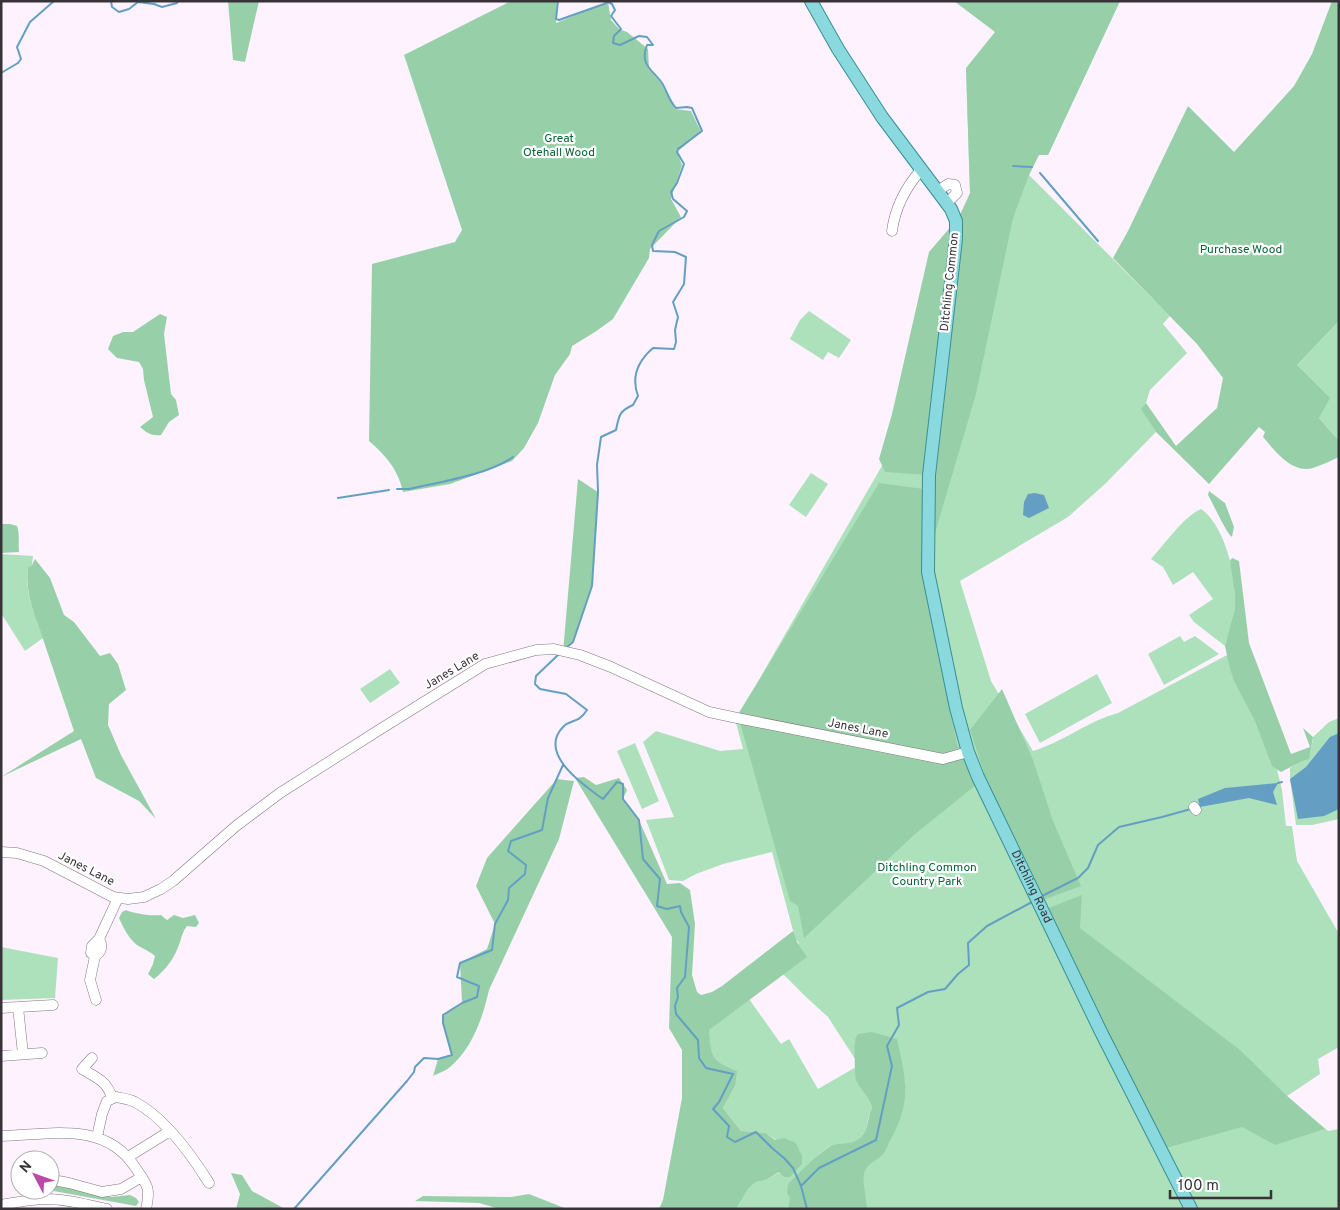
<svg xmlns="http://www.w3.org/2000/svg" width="1340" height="1210" font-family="Overpass,sans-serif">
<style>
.green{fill:#ade1bc}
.forest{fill:#97d0a8}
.water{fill:#649fc3}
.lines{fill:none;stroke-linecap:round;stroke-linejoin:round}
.stream{stroke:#649fc3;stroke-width:2}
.minor-casing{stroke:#827581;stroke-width:11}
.major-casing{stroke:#3a8e97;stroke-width:14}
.minor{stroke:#fff;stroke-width:10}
.major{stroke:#89d9df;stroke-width:12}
.labels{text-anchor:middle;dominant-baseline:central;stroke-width:4.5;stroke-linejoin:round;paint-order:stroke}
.park-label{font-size:12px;fill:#036636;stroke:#fff}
.street-label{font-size:12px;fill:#383338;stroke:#fff}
</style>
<rect width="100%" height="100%" fill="#fdf2fd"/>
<!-- green -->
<path class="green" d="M 1120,1 L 1048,155 L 1039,154 L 1029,175 L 1170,316 L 1163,324 L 1187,353 L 1150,390 L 1146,403 L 1142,409 L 1156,432 L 1105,484 L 1068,517 L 960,581 L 991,681 L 1033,751 C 1063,742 1088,721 1118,713 L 1229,654 L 1272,748 L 1282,790 L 1286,826 L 1292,826 L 1297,861 L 1339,934 L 1339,1047 L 1318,1059 L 1320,1074 L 1287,1096 L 1328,1131 L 1339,1129 L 1339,1209 L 865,1209 L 860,1173 L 871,1131 L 879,1066 L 859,1065 L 828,1017 L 806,997 L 772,963 L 799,943 L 795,938 L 772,852 L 723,864 L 696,874 L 683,881 L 669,880 L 646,820 L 674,817 L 643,742 L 656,731 L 720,751 L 743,749 L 735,719 L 760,678 L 883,464 L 970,193 L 966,68 Z
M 809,311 L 851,340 L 839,358 L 828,352 L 823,360 L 790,339 L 800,320 Z
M 1339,321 L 1339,441 L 1319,418 L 1297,365 Z
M 811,473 L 828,484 L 806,517 L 789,505 Z
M 1201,509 C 1225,525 1238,580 1235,608 C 1234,621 1229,634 1225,646 L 1194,622 L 1189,615 L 1213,599 L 1193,572 L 1173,585 L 1163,567 L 1151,559 C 1165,544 1183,517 1201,509 Z
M 1,554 L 33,556 L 32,565 L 28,567 C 25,597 34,610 43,638 L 25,651 L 1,613 Z
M 1180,636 L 1184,642 L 1195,636 L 1219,654 L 1164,685 L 1148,654 Z
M 390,669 L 400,683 L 370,703 L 360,689 Z
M 1097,674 L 1112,703 L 1040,743 L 1025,714 Z
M 1339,718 L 1339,819 L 1312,825 L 1296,825 L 1290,779 L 1290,768 C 1303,758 1312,754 1313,737 L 1329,722 Z
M 635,743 L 659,801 L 642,809 L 617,751 Z
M 1,947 L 58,958 L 55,998 L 1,1000 Z
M 749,999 L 781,1044 L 789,1039 L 818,1089 L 856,1067 L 857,1082 L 870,1100 L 872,1108 C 866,1118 869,1131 860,1139 C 852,1145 843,1142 834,1145 C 814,1150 792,1190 788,1209 L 736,1209 L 749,1188 L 756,1182 L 766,1180 L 780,1172 L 776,1140 L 766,1133 L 741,1131 L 723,1108 L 735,1086 C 729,1077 722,1069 715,1061 C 710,1053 709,1039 708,1030 Z"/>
<!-- forest -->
<path class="forest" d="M 228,1 L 259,1 L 245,62 L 233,60 Z
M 511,1 L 557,1 L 556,23 L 608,2 L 611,20 L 619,29 L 627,32 L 648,49 L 649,69 L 661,83 L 675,109 L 691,111 L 701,132 L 677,152 L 682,165 L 671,199 L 681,217 L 650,249 L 649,258 L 613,319 L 595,332 L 572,346 L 570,354 L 555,375 L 538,423 L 524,448 L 512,461 L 450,484 L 403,492 C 398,469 386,456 369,441 L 372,264 L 455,242 L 462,230 L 404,55 Z
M 954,1 L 1120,1 L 1048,155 L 1039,155 L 1029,175 L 1013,218 L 976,394 L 928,557 L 929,475 L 885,472 L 879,459 L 892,414 L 929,252 L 959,217 L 970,193 L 966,68 L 995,32 Z
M 1332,1 L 1339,1 L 1339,321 L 1297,365 L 1330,398 L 1319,418 L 1339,441 L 1339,457 C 1330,461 1322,465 1313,468 C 1292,474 1275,451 1263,437 L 1265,432 L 1259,427 L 1209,484 L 1156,432 L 1141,409 L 1146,403 L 1176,446 L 1217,408 L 1223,378 L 1197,344 L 1113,258 L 1128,231 L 1188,106 L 1234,152 L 1294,86 L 1312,54 Z
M 160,314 L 167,317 L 164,334 L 171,394 L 176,400 L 179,415 L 169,422 L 161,435 C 151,436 147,433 140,427 L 153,417 L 144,380 L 143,369 L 139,362 L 117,358 L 108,349 L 113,336 L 123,332 L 133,332 Z
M 578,479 L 598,492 L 592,586 L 573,642 L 563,652 Z
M 879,483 L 924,489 L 929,604 L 957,744 L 976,785 L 915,834 L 804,938 L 798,906 L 790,901 L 738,715 Z
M 1209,491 L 1225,503 L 1234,527 L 1232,537 C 1226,533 1213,503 1208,495 Z
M 1,524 L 10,524 L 17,526 C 20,534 18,543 19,552 L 1,553 Z
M 1232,558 L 1239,561 L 1249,643 L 1291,754 L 1310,747 L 1303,728 L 1313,737 L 1309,759 L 1302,761 L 1281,772 L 1272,766 L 1255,721 L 1234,681 L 1229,665 L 1225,646 L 1235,609 L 1235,594 L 1230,561 Z
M 35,559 L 50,578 L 64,615 L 74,622 L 100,656 L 110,653 L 118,664 L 126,690 L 109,704 L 108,725 L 121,755 L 156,819 L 139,801 L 96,778 L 81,739 L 1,777 L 74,731 C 64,701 54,672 44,642 C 35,614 25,597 28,567 L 32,565 Z
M 1002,689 L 1033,760 L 1053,821 L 1081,886 L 1043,900 L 986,779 L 970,730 Z
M 584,777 L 596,785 L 619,778 L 627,790 L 623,799 L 639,820 L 667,884 L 680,883 L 690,890 L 695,924 L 692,975 L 697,992 L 701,995 L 712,992 L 722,986 L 793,931 L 798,944 L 807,957 L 709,1030 C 711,1057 711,1061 737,1071 L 735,1086 L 723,1108 L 741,1131 L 766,1133 L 775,1140 L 784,1138 L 796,1143 L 802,1156 L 802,1164 L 790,1177 L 784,1177 L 779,1172 L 766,1180 L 756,1182 L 749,1188 L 736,1209 L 659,1209 L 663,1200 L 682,1098 L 682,1050 L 669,1028 L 672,937 L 575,778 Z
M 557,779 L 574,781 L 559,839 L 489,990 C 483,1017 472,1049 450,1067 C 446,1071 438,1073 433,1076 L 438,1059 L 451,1055 L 443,1023 L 443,1015 L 462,1003 L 460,963 L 487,949 L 495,924 L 476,886 L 487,858 Z
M 1082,895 L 1080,928 L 1240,1050 L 1287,1096 L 1325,1129 L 1275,1145 L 1242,1127 L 1166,1148 L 1046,909 Z
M 126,910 C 135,914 151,916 161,915 L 167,920 L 174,915 L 183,918 L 195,915 L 199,923 L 196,927 L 187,926 C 183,931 182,936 180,942 C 175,957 167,969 154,979 L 148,974 L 153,964 L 155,956 C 149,951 144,949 137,945 C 129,939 123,927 119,918 L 122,912 Z
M 872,1032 L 897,1039 C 906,1080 912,1100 891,1139 C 888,1143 887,1149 884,1153 C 879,1160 868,1162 865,1171 C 861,1178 867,1200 867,1209 L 788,1209 L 790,1198 L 787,1193 L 788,1184 C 797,1175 821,1150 833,1145 C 841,1142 851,1145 859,1139 C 869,1132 867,1117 872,1108 C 870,1097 861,1091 856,1080 C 855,1078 854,1044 855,1041 C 855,1038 857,1036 858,1034 Z
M 231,1173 L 242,1175 L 252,1191 L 285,1209 L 236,1209 L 240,1194 Z
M 50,1181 L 90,1190 L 111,1197 L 130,1195 L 136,1198 L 139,1202 L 136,1206 L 48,1190 L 50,1190 Z
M 529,1194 L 567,1209 L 500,1209 L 479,1203 L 415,1201 L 423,1196 L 511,1197 Z"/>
<!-- water -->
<path class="water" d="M 1035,493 L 1044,495 L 1049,508 L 1029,518 L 1023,515 L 1024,502 L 1028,494 Z
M 1339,733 L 1339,809 L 1324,816 L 1298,819 L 1290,779 L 1306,767 L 1330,737 Z
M 1278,783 L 1273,792 L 1277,805 L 1249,798 L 1200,807 L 1198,799 L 1225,788 Z"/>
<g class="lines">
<!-- stream -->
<path class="stream" d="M 111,1 L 112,7 L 119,12 L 129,9 L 138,2 L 154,4 L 162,7 L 177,3 L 178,1
M 558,1 L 556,19 L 559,20 L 604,4 L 608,2 L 612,4 L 615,10 L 611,16 L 621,29 L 614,36 L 613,43 L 620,45 L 639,36 L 647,37 L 653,45 L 647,45 C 639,65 653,70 662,83 C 667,91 669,101 676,108 L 687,107 L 692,108 L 702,131 L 678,149 L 677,152 L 684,164 L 677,183 L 671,192 L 673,199 L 687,211 L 684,217 L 659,231 L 652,245 L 653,251 L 675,252 L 686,257 L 684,284 L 673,302 L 678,317 L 675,330 L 676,342 L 674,349 L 653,348 C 638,361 631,377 638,396 L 633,405 C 619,411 619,416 616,430 L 601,437 L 597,465 L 598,492 L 592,586 L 573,642 L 566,648
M 1,73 L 18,63 L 21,59 L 17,47 L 30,22 L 54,1
M 1013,166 L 1032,167
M 1040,173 L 1098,241
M 397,489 L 409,489 C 439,482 488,475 513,457
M 338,498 L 389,490
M 559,654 L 536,676 L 535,684 L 540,689 L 566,694 L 587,710 C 577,725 572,718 563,727 C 537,754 585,786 603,799 L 617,782 L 623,784 L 623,799 L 639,820 L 643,859 L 660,879 L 657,906 L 667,909 L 680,906 L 681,912 L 689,927 L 685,977 L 677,988 L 678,997 L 675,1006 L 676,1014 L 698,1040 L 699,1058 L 706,1068 L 733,1074 L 719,1102 L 713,1109 L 729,1126 L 727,1137 L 735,1142 L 756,1132 L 772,1148 L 784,1158 L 793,1168 L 801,1186 L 807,1209
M 1278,783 L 1282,782
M 1040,897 L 1078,878 L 1088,868 L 1098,845 L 1119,827 L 1162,817 L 1191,809
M 801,1186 L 819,1168 L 876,1140 L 892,1066 L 887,1046 L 899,1025 L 897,1008 L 928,992 L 945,989 L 958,974 L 969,965 L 968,943 L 987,926 L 1032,902
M 294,1209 L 407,1081 L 414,1072 L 415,1067 L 424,1058 L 438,1059 L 452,1055 L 443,1023 L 443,1015 L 462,1003 L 477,997 L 479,986 L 457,977 L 460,963 L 492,950 L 495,924 L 508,900 L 509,888 L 525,874 L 526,865 L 508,851 L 511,841 L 542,830 L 548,798 L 563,765"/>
<!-- minor casing -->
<g class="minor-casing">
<path id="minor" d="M 938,191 L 948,184 L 955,185 L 957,193 L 947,203
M 892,231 C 895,208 906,187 921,170
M 1194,807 L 1196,810
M 1,852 L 17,853 L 44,861 L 113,897 L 128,899 L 144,897 L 161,889 L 173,881 L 236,826 L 280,793 L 379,730 L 485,664 L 536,650 L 554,649 L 580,655 L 611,667 L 709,712 L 737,718 L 943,759 L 968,752
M 99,939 C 103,945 102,952 95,956 L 91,953 L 92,946 L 99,939 L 118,898
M 95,956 L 90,980 L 96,1000
M 1,1008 L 18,1007
M 23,1054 L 18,1007 L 53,1005
M 1,1056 L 42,1053
M 92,1058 L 82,1069 C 97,1078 107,1081 112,1098
M 1,1136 C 49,1135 104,1120 135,1167 C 147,1185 151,1187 146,1209
M 97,1137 L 102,1114 L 107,1101 L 116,1097 C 122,1098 129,1099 135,1102 C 165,1118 191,1154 209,1183
M 128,1157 L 170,1131
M 53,1180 L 69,1183 L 102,1192 L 121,1189 L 142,1177
M 1,1205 C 17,1202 32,1199 48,1199 C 68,1199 87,1205 107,1209"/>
</g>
<!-- major casing -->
<g class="major-casing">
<g id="major">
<path id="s1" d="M 811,1 L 838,49 L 882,117 L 951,209 L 956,221 L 956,239 L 929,475 L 928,572 L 956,708 L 968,752 L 978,777 L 1101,1032 L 1191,1209"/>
</g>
</g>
<!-- minor -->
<use href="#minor" class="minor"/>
<!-- major -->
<use href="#major" class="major"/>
</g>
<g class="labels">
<!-- park labels -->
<g class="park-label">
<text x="559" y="139">Great<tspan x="559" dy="14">Otehall Wood</tspan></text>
<text x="1241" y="250">Purchase Wood</text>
<text x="927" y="868">Ditchling Common<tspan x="927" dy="14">Country Park</tspan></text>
</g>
<!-- street labels -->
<g class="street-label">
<text transform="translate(950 282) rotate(-84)">Ditchling Common</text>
<text transform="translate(452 671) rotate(-31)">Janes Lane</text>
<text transform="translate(858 729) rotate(11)">Janes Lane</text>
<text transform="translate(86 869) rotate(27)">Janes Lane</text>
<text stroke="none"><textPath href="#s1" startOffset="950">Ditchling Road</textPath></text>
</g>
</g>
<!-- border -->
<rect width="1340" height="1210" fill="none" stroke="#383338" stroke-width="5"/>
<!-- north arrow -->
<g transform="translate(35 1175) rotate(311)"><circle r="24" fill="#ffffff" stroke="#afadaf"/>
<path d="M0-4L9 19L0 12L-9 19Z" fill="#bb4ba8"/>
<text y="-8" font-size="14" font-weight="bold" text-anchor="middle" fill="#383338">N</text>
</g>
<!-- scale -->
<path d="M1170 1190v8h101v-8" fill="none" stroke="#383338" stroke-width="2.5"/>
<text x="1178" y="1190" font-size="15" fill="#383338" stroke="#ffffff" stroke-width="4" paint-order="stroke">100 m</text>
</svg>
